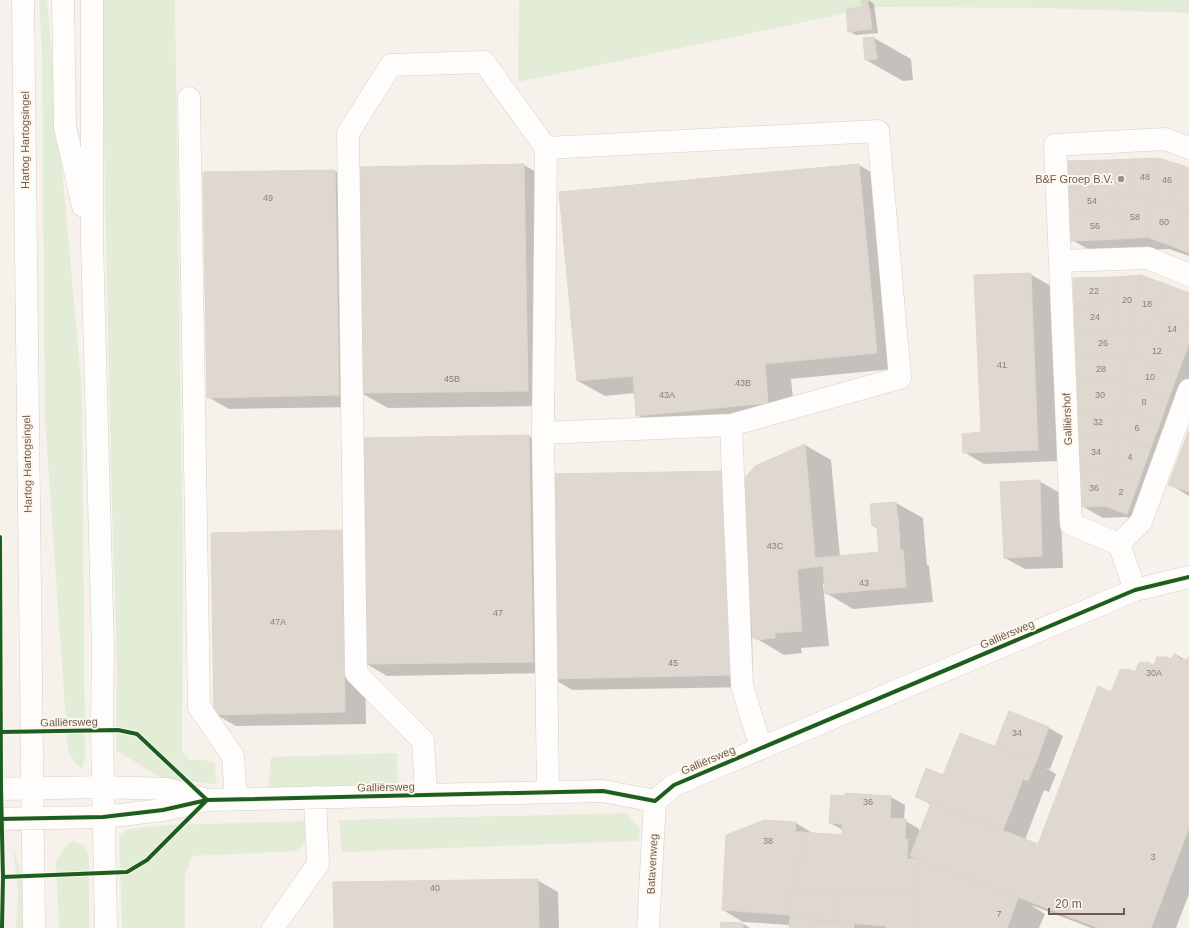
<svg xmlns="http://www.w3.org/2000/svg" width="1189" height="928" font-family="Helvetica,sans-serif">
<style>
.green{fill:#e3ecd7}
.shadow{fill:#0003;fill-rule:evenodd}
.building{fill:#dfd8d1;stroke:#ded6ce}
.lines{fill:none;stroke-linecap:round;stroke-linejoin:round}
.minor-casing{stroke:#d5cfc9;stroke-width:23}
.minor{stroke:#fefdfc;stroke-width:22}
.cycleway-casing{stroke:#fdf7ed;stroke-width:6}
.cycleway{stroke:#1b5e20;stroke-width:4}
.poi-dot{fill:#a09085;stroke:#fdf7ed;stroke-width:1.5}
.labels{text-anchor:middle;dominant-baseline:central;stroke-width:4;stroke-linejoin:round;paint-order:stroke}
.number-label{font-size:9px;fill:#8f7d72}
.street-label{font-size:11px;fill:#715b4e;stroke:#fdf7ed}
.poi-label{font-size:11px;fill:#715b4e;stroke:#fdf7ed;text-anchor:end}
</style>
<rect width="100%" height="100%" fill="#f6f2eb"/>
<!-- green -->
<path class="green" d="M 39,0 L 47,0 L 82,391 L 85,758 L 82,769 L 74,761 L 68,752 L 45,420 L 42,50 Z
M 101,0 L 175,0 L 183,553 L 182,752 L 189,760 L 204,760 L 215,764 L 216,784 L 161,778 L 116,750 L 117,668 L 111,473 Z
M 519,0 L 1189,0 L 1189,13 L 1041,8 L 876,7 L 518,82 Z
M 397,753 L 398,786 L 268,789 L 271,757 Z
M 626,813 L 640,829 L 639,841 L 342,852 L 339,820 Z
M 305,821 L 305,842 L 297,851 L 192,856 L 185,875 L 185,928 L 122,928 L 119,836 L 127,829 L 169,825 Z
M 73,841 L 84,845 L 89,857 L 89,928 L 59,928 L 56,862 L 63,849 Z
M 13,847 C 23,873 25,900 25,928 L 16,928 L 18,891 Z"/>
<!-- shadow -->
<path class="shadow" d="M 868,0 L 874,4 L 878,33 L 856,35 L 849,31 Z
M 874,38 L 911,59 L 913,80 L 903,81 L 866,60 Z
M 1069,162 L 1189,170 L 1189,256 L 1169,249 L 1093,252 L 1072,240 Z
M 524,165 L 551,181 L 555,406 L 388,408 L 361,393 L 359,407 L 229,409 L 208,397 L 335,171 L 357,184 Z
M 859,165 L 886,181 L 903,368 L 791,379 L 795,418 L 664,430 L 637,415 L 636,393 L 605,396 L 578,381 Z
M 1030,274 L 1051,286 L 1059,461 L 984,464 L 964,452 L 982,433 Z
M 1074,279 L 1189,294 L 1189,412 L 1148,525 L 1126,517 L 1103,518 L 1082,506 Z
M 1189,432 L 1189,496 L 1169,484 Z
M 529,436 L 549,448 L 550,475 L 744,481 L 805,445 L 831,460 L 840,557 L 881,553 L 878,529 L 873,526 L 896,503 L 923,518 L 927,565 L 929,566 L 933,602 L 853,609 L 826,593 L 825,584 L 823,584 L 829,646 L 801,648 L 802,653 L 784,655 L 754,637 L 753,628 L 752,628 L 753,687 L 572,690 L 552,678 L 552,673 L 387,676 L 365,663 L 366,724 L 236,726 L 215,714 L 342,531 ZM 896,515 L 898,515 L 900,540 L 898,540 Z
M 1039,481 L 1060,493 L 1063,568 L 1025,569 L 1005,558 Z
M 1175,654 L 1186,660 L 1189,659 L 1189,894 L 1176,928 L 1091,928 L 1031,905 L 1045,914 L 1039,928 L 790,928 L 790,925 L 743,922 L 723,910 L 796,823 L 814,834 L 842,836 L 843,830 L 830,823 L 891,797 L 905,805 L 904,820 L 919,829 L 919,836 L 931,805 L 917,796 L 944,776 L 1000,749 L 997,746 L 1009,713 L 1049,728 L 1063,736 L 1050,769 L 1046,768 L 1056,774 L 1049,792 L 1044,790 L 1025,840 L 1038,845 L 1112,693 L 1136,673 L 1173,660 Z
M 537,880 L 558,892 L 559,928 L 335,928 Z
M 743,924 L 750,928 L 721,928 Z"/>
<!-- building -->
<path class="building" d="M 861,0 L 868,0 L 868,6 L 862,7 Z
M 869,6 L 872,29 L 848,32 L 846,9 Z
M 874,37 L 877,59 L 865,60 L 863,38 Z
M 1159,158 L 1184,166 L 1170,204 L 1153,198 Z
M 1159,158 L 1153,198 L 1135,198 L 1133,159 Z
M 1133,159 L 1135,198 L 1108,200 L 1107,160 Z
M 1107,160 L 1108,186 L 1069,188 L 1068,161 Z
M 524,164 L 528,391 L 360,393 L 356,167 Z
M 859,164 L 877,353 L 765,364 L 768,403 L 636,416 L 633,376 L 577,381 L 559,192 Z
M 1184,166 L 1189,168 L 1189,211 L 1170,204 Z
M 335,170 L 339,395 L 207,398 L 203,172 Z
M 1108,186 L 1108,200 L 1119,199 L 1120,212 L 1070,214 L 1069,188 Z
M 1153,198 L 1147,237 L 1121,239 L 1119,199 Z
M 1153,198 L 1185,209 L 1172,246 L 1147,237 Z
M 1185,209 L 1189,211 L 1189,225 L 1181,222 Z
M 1120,212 L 1121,239 L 1071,241 L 1070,214 Z
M 1181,222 L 1189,225 L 1189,253 L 1172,246 Z
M 1031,273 L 1038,450 L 963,453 L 962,434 L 981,432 L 974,275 Z
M 1141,275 L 1133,329 L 1117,329 L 1115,277 Z
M 1141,275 L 1166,284 L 1147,334 L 1133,329 Z
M 1115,277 L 1116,303 L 1074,305 L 1073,278 Z
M 1166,284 L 1189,293 L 1189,322 L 1156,310 Z
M 1116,303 L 1117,329 L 1075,331 L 1074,305 Z
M 1156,310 L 1189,322 L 1189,343 L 1187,349 L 1147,334 Z
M 1133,329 L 1187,349 L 1178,373 L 1128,355 Z
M 1133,329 L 1129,355 L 1076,357 L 1075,331 Z
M 1128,355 L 1178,373 L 1169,398 L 1124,382 Z
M 1129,355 L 1124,382 L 1077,383 L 1076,357 Z
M 1124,382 L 1169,398 L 1160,423 L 1120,408 Z
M 1124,382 L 1120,408 L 1078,410 L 1077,383 Z
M 1120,408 L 1116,434 L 1079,436 L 1078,410 Z
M 1120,408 L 1160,423 L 1151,447 L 1116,434 Z
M 1189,430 L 1189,492 L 1168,485 Z
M 1116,434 L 1151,447 L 1139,481 L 1110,470 Z
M 1116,434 L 1110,470 L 1080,471 L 1079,436 Z
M 529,435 L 533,662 L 365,664 L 361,438 Z
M 805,444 L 815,558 L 879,552 L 877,526 L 872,526 L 870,504 L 896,502 L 900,550 L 903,550 L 906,587 L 825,594 L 823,566 L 797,569 L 802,631 L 775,633 L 775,638 L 756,640 L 756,638 L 753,638 L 740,498 L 743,480 L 755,466 Z
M 1111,470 L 1139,481 L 1127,514 L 1105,506 Z
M 1111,470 L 1105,506 L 1081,507 L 1080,471 Z
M 729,471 L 732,675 L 551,679 L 546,474 Z
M 1040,480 L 1042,556 L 1004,558 L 1000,482 Z
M 343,530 L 345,712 L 214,715 L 211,533 Z
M 1174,653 L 1181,660 L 1188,659 L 1189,656 L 1189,828 L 1151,928 L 1099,928 L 910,856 L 931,803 L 1038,844 L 1098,686 L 1111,692 L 1120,670 L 1128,669 L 1135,672 L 1139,663 L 1147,662 L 1154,665 L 1157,657 L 1165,657 L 1172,659 Z
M 1009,711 L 1049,727 L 1036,762 L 995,746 Z
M 960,733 L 1036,762 L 1028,781 L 1023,779 L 1003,830 L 915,797 L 926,768 L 943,775 Z
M 845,793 L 891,796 L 890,818 L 906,819 L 905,839 L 908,839 L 907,859 L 918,859 L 915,896 L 798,889 L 802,832 L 842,835 L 842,824 L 829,823 L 831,795 L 845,796 Z
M 764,820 L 796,822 L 795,832 L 802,832 L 798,889 L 792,889 L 790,915 L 722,910 L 726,835 Z
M 918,859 L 1018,898 L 1007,928 L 913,928 Z
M 538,879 L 539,928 L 334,928 L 333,882 Z
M 792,889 L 837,892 L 835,921 L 790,918 Z
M 837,892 L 915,896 L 913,928 L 886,928 L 886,926 L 835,922 Z
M 790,918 L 854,924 L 854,928 L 789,928 Z
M 721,922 L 743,923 L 743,928 L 720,928 Z"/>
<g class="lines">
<!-- minor casing -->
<g class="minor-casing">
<path id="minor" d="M 23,0 L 34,928
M 63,0 L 65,127 L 83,206
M 92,0 L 92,242 L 103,649 L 102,731 L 106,928
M 189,98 L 199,707 L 233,756 L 236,799
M 1061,261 L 1148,258 L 1189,275
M 543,433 L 546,148
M 1119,544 L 1071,524 L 1055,145 L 1165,139 L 1189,148
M 1119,544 L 1141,522 L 1189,390
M 1119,544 L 1135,590
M 0,789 L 103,787 L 167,789 L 204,799
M 548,792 L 543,433 L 731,425
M 426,795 L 423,741 L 356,673 L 348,133 L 391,65 L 484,62 L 546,148 L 878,131 L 900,378 L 731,425 L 742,686 L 761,748
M 0,819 L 103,817 L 163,810 L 207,800 L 603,791 L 655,801 L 674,785 L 1135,590 L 1189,577
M 273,928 L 318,864 L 315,797
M 648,928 L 655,801"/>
</g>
<!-- minor -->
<use href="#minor" class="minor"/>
<!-- cycleway casing -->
<g class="cycleway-casing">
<path id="cycleway" d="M 0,537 L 1,788 L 3,877 L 2,928
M 1,732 L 118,730 L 137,734 L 207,800
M 0,819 L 103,817 L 163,810 L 207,800 L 603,791 L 655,801 L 674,785 L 1135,590 L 1189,577
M 3,877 L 127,872 L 147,860 L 207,800"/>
</g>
<!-- cycleway -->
<use href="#cycleway" class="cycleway"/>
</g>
<!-- markers -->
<circle class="poi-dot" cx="1121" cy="179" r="4"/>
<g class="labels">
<!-- number labels -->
<g class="number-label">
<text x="1145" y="177">48</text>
<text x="1167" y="180">46</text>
<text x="268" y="198">49</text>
<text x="1092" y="201">54</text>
<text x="1135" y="217">58</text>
<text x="1164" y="222">60</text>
<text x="1095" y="226">56</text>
<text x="1094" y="291">22</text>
<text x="1127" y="300">20</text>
<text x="1147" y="304">18</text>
<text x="1095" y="317">24</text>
<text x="1172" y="329">14</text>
<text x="1103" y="343">26</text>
<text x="1157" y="351">12</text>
<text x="1002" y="365">41</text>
<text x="1101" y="369">28</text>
<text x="1150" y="377">10</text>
<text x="452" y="379">45B</text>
<text x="743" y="383">43B</text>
<text x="667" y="395">43A</text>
<text x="1100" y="395">30</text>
<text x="1144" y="402">8</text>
<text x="1098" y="422">32</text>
<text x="1137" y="428">6</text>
<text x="1096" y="452">34</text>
<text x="1130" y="457">4</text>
<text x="1094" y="488">36</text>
<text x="1121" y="492">2</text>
<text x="775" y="546">43C</text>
<text x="864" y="583">43</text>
<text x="498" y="613">47</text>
<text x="278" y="622">47A</text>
<text x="673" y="663">45</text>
<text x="1154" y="673">30A</text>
<text x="1017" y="733">34</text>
<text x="868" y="802">36</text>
<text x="768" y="841">38</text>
<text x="1153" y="857">3</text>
<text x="435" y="888">40</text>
<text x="999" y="914">7</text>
</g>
<!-- street labels -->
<g class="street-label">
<text transform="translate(25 140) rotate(-90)">Hartog Hartogsingel</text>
<text transform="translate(1067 419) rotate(-92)">Galliërshof</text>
<text transform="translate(27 464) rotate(-91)">Hartog Hartogsingel</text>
<text transform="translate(1007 634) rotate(-23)">Galliërsweg</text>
<text transform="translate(69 722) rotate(-1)">Galliërsweg</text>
<text transform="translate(708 760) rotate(-23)">Galliërsweg</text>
<text transform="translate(386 787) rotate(-1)">Galliërsweg</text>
<text transform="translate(652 864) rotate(-87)">Batavenweg</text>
</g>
<!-- poi labels -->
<g class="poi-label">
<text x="1113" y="179">B&amp;F Groep B.V.</text>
</g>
</g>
<!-- scale -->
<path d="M1049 908v6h75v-6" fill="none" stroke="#715b4e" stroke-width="2"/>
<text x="1055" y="908" font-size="12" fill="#715b4e" stroke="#fdf7ed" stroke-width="3" paint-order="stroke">20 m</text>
</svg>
